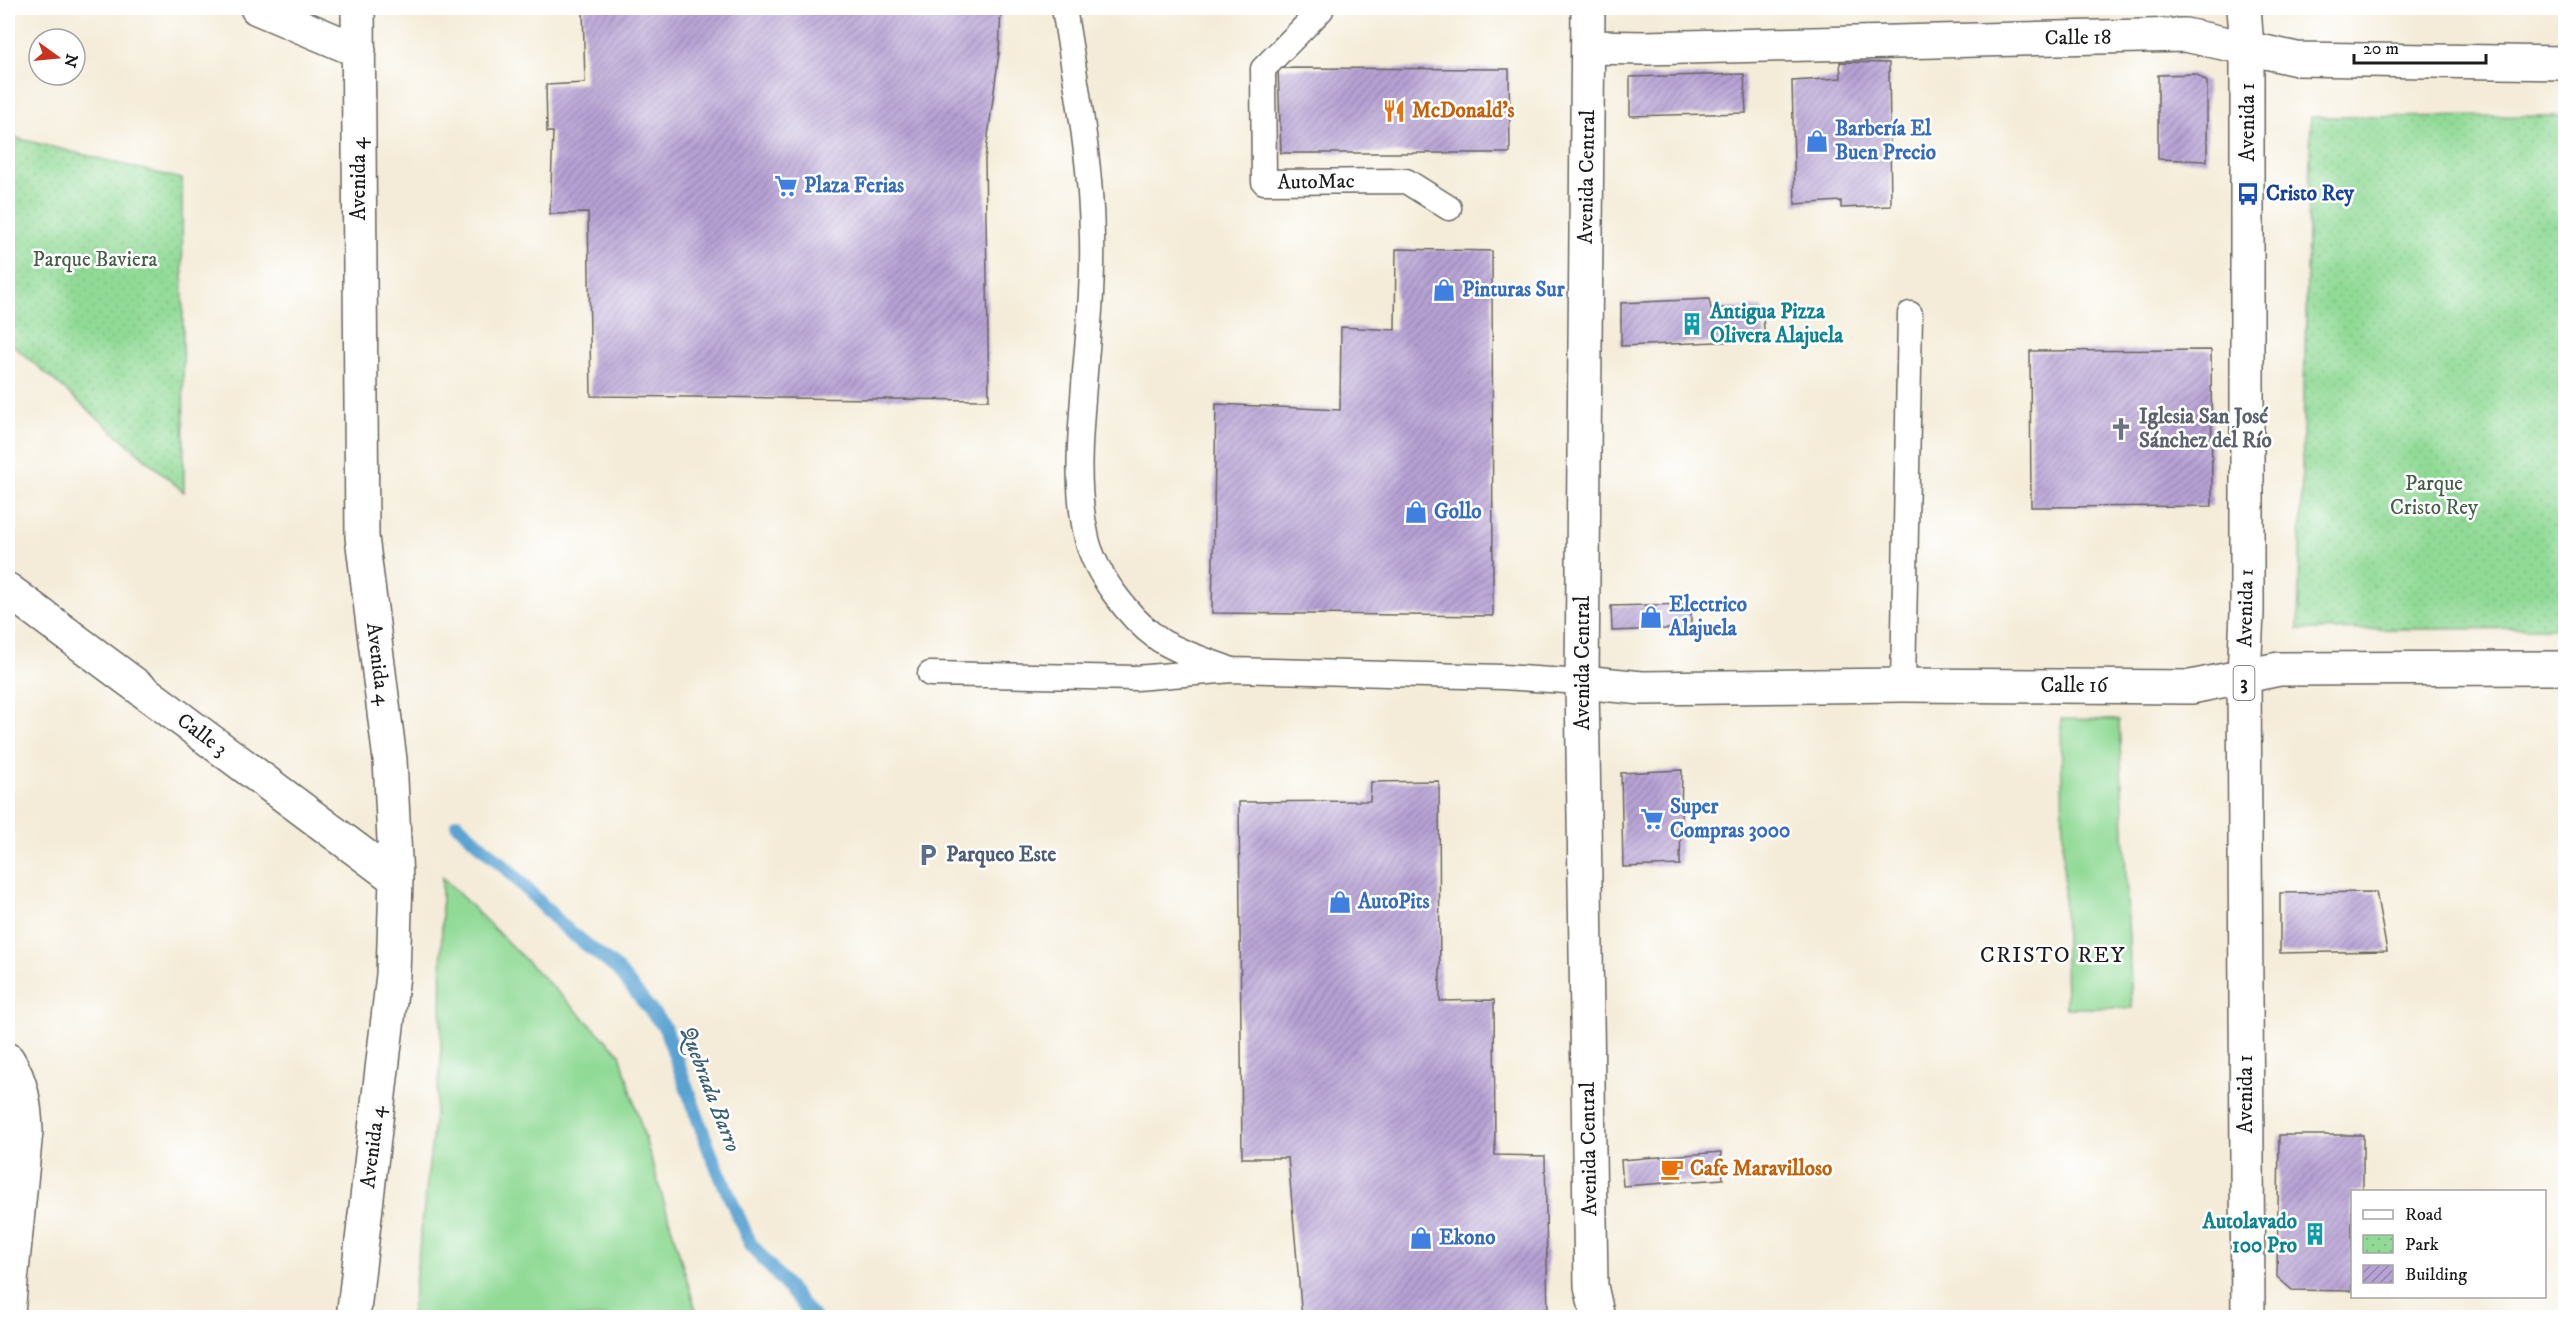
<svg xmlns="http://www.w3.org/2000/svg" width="2573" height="1325" font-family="'IM FELL DW Pica',serif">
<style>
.green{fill:#91da96;stroke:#567b59;stroke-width:1.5}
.park{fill:url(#park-dots);stroke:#567b59;stroke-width:1.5}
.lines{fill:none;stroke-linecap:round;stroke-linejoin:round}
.stream{stroke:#5aa3d1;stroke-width:14}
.building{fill:url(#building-hatch)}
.lane-casing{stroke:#68655e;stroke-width:27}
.street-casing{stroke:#68655e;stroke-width:36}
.secondary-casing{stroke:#68655e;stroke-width:36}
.primary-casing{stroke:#68655e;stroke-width:36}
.lane{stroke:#fff;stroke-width:24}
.street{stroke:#fff;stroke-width:33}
.secondary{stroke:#fff;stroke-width:33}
.primary{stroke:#fff;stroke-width:33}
.labels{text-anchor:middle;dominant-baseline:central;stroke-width:5;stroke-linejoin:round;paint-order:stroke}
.shield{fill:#fff;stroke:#606060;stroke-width:1.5}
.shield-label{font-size:20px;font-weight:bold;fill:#1c1c1c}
.street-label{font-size:21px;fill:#1c1c1c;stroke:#fff}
.food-label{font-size:21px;font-weight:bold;fill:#c56008;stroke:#fff;text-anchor:start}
.shop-label{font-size:21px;font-weight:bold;fill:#366cbe;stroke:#fff;text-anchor:start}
.transit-label{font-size:21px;font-weight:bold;fill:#164399;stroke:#fff;text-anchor:start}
.park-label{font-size:21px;fill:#455e47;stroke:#fff}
.culture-label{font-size:21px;font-weight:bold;fill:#0d838f;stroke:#fff;text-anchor:start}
.worship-label{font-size:21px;font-weight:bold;fill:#5b616d;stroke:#fff;text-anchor:start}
.service-label{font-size:21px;font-weight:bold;fill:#4e5e75;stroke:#fff;text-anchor:start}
.neighbourhood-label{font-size:22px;letter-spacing:1.5px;fill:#1c1c1c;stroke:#fff}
.water-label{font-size:22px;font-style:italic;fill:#3b6076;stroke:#fff}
</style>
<defs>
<pattern id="park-dots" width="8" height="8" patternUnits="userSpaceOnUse" patternTransform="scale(1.5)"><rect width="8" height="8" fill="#91da96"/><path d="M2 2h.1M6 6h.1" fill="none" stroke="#7cba81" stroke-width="1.8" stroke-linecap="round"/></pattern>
<pattern id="building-hatch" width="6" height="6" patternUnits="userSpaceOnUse" patternTransform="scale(1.5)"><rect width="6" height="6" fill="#b7a2d5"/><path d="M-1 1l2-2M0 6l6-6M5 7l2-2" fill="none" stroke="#9483ac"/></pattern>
</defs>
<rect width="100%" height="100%" fill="#fff"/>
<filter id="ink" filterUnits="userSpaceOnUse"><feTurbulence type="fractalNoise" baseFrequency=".0167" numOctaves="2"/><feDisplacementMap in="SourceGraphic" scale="12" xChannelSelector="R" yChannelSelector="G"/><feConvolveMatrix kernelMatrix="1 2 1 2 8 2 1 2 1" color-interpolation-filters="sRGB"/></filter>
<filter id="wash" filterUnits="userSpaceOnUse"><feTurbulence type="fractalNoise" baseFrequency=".008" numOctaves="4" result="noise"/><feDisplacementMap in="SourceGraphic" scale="24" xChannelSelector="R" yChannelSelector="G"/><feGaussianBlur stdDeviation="1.35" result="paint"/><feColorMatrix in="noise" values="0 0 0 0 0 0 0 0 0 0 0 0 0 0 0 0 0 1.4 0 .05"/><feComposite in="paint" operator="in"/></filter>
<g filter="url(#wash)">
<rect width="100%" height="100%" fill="#f4ecd8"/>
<!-- green -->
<path class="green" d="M 2061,719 L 2119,720 L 2132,1008 L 2066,1008 Z
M 442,877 L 620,1054 L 698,1317 L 411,1317 L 441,1062 Z"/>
<!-- park -->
<path class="park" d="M 2565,116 L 2565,628 L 2298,630 L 2311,117 Z
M 8,136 L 182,179 L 184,492 L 8,341 Z"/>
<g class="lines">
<!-- stream -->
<path class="stream" d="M 457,824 L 509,871 L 563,926 L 617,969 L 665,1028 L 710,1152 L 750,1243 L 814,1318"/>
</g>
<g id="blocks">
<!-- building -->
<path class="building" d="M 583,8 L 1001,8 L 999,53 L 985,159 L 989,400 L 591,396 L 588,213 L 550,214 L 553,132 L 547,132 L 546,85 L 585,83 Z
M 1840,62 L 1889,63 L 1891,206 L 1841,208 L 1841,201 L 1795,204 L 1792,81 L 1841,78 Z
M 1278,68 L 1509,69 L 1510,153 L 1281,153 Z
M 1744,74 L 1746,113 L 1630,116 L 1630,77 Z
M 2196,74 L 2207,82 L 2207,161 L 2158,159 L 2158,75 Z
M 1396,249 L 1492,251 L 1493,616 L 1212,613 L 1216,404 L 1340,410 L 1341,327 L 1395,330 Z
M 1709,299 L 1711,309 L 1762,307 L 1765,340 L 1621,346 L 1621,303 Z
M 2211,350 L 2212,506 L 2031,507 L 2030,351 Z
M 1691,604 L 1691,628 L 1612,631 L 1611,606 Z
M 1682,770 L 1680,865 L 1623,867 L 1621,773 Z
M 1439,781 L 1440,1001 L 1494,1000 L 1495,1155 L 1545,1156 L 1548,1318 L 1302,1318 L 1288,1158 L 1242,1158 L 1239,802 L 1370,801 L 1371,782 Z
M 2376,892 L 2387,951 L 2280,953 L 2280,893 Z
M 2279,1135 L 2363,1135 L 2363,1192 L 2352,1192 L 2352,1291 L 2292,1290 L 2277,1277 Z
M 1721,1152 L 1723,1179 L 1623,1186 L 1621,1160 Z"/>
</g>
</g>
<g filter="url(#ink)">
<use href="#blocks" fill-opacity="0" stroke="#68655e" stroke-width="1.5"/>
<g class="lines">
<!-- lane casing -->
<g class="lane-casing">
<path id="lane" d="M 1064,8 C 1076,84 1091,159 1092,237 C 1093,282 1089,327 1085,372 C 1081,428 1074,484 1087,539 C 1095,573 1129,618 1157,638 C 1172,650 1212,662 1232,670
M 1321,10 L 1263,69 L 1264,182 L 1406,181 L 1449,208
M 930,674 L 1136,678 L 1232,670 L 1503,677 L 1582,682
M 1903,685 L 1910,314"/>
</g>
<!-- street casing -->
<g class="street-casing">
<path id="street" d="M 257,8 L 359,51
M 1588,47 L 1645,48 L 2185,35 L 2247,48
M 8,590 L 396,879
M 1582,682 L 1642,688 L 1903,685 L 2191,687 L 2279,669 L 2566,668
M 8,1060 C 22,1082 25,1105 26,1131 L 8,1312
M 353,1318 L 393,975 L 396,879 L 390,760 L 362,537 L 358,8"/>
</g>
<!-- secondary casing -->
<g class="secondary-casing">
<path id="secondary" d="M 1588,8 L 1582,682 L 1591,1286 L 1598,1318
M 2244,8 L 2247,48"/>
</g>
<!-- primary casing -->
<g class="primary-casing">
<path id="primary" d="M 2248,1318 L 2244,675 L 2247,613 L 2247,48 L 2297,59 L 2566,63"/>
</g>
<!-- lane -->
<use href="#lane" class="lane"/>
<!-- street -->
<use href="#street" class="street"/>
<!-- secondary -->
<use href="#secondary" class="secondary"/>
<!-- primary -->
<use href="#primary" class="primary"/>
</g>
</g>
<!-- icons -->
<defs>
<g id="restaurant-bare" transform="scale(1.8)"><path d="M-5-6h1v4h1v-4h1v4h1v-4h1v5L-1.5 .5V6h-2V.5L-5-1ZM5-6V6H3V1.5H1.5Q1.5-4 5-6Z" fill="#e8710a" stroke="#fff" stroke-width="2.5" paint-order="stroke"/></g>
<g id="shop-bare" transform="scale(1.8)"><path d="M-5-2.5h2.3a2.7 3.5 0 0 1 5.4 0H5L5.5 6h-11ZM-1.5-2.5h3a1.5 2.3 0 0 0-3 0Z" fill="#3f7fe0" stroke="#fff" stroke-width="2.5" paint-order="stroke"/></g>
<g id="supermarket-bare" transform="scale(1.8)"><path d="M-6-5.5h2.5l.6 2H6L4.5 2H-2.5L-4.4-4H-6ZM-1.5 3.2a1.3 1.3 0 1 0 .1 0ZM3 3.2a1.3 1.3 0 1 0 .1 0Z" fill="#3f7fe0" stroke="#fff" stroke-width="2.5" paint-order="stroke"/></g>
<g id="bus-bare" transform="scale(1.8)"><path d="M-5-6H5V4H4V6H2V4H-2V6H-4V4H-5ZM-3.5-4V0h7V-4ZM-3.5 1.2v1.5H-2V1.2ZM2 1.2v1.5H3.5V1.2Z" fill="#1a4fb4" stroke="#fff" stroke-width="2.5" paint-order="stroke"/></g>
<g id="building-bare" transform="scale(1.8)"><path d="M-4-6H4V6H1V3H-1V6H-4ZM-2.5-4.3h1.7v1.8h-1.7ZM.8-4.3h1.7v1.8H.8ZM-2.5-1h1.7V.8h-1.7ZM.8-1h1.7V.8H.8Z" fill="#0f9aa8" stroke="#fff" stroke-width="2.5" paint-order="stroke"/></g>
<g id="church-bare" transform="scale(1.8)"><path d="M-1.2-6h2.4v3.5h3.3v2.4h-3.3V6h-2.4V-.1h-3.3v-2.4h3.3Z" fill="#6b7280" stroke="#fff" stroke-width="2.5" paint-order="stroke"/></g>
<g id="parking-bare" transform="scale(1.8)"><path d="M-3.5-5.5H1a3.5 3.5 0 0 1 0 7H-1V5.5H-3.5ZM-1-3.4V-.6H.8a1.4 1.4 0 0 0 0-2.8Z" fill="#5c6f8a" stroke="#fff" stroke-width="2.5" paint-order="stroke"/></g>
<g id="cafe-bare" transform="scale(1.8)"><path d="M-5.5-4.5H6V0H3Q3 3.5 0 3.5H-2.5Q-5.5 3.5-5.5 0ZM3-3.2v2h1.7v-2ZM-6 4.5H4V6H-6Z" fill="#e8710a" stroke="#fff" stroke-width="2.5" paint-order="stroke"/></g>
</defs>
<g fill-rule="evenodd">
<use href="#restaurant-bare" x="1394" y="111"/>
<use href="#shop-bare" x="1817" y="141"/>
<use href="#supermarket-bare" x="786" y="186"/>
<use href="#bus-bare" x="2248" y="194"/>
<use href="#shop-bare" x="1444" y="290"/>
<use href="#building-bare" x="1692" y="324"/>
<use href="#church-bare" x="2121" y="429"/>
<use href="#shop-bare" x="1416" y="512"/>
<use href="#shop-bare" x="1651" y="617"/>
<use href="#supermarket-bare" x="1652" y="819"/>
<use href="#parking-bare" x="928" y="855"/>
<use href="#shop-bare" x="1340" y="902"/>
<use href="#cafe-bare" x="1672" y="1169"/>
<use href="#building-bare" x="2315" y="1234"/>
<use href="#shop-bare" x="1421" y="1238"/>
</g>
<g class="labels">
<!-- shield labels -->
<rect class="shield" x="2233.5" y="666" width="21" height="34" rx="4.5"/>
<g class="shield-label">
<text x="2244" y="683">3</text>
</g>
<!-- street labels -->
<g class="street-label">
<text transform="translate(2078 38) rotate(-1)">Calle 18</text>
<text transform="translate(2248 122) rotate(-90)">Avenida 1</text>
<text transform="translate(1587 177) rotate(-89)">Avenida Central</text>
<text transform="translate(359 179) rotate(-90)">Avenida 4</text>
<text transform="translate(1316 182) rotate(-1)">AutoMac</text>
<text transform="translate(2246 608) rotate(-89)">Avenida 1</text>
<text transform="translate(1583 663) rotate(-90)">Avenida Central</text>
<text transform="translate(378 664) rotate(83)">Avenida 4</text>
<text x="2074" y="686">Calle 16</text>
<text transform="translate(202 735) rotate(37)">Calle 3</text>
<text transform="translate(2246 1094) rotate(-90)">Avenida 1</text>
<text transform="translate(373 1147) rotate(-83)">Avenida 4</text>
<text transform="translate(1589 1149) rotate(-91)">Avenida Central</text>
</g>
<!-- food labels -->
<g class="food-label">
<text x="1412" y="111">McDonald's</text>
<text x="1690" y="1169">Cafe Maravilloso</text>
</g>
<!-- shop labels -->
<g class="shop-label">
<text x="1835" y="129">Barbería El<tspan x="1835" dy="24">Buen Precio</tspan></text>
<text x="804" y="186">Plaza Ferias</text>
<text x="1462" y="290">Pinturas Sur</text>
<text x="1434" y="512">Gollo</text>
<text x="1669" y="605">Electrico<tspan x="1669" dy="24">Alajuela</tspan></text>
<text x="1670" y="807">Super<tspan x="1670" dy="24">Compras 3000</tspan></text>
<text x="1358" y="902">AutoPits</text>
<text x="1439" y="1238">Ekono</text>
</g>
<!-- transit labels -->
<g class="transit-label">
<text x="2266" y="194">Cristo Rey</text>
</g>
<!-- park labels -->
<g class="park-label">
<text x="95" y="260">Parque Baviera</text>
<text x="2434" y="484">Parque<tspan x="2434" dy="24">Cristo Rey</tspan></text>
</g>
<!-- culture labels -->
<g class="culture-label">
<text x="1710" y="312">Antigua Pizza<tspan x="1710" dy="24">Olivera Alajuela</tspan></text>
<text x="2297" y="1222" text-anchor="end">Autolavado<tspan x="2297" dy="24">100 Pro</tspan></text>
</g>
<!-- worship labels -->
<g class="worship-label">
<text x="2139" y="417">Iglesia San José<tspan x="2139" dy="24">Sánchez del Río</tspan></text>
</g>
<!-- service labels -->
<g class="service-label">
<text x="946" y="855">Parqueo Este</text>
</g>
<!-- neighbourhood labels -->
<g class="neighbourhood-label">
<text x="2053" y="955">CRISTO REY</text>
</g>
<!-- water labels -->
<g class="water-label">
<text transform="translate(710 1089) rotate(69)">Quebrada Barro</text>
</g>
</g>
<!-- margin -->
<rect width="2573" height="1325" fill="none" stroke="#fff" stroke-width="30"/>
<!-- legend -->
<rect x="2351" y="1190" width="195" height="108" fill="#ffffff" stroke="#a4a4a4" stroke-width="1.5"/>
<rect x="2363" y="1210" width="30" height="9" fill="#ffffff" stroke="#a4a4a4" stroke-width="1.5"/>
<text x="2405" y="1220" font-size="18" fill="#1c1c1c">Road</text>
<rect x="2363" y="1235" width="30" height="18" fill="url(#park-dots)" stroke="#a4a4a4" stroke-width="1.5"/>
<text x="2405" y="1250" font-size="18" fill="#1c1c1c">Park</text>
<rect x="2363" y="1265" width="30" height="18" fill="url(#building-hatch)" stroke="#a4a4a4" stroke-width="1.5"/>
<text x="2405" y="1280" font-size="18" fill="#1c1c1c">Building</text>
<!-- north arrow -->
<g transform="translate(57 57) rotate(105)"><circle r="28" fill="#ffffff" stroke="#a4a4a4" stroke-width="1.5"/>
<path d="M0-4.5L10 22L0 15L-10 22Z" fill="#c8321e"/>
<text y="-9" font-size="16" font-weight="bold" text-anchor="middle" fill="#1c1c1c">N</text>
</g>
<!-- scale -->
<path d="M2354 54v9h132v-9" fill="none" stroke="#1c1c1c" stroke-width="3"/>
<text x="2363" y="54" font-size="18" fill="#1c1c1c" stroke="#ffffff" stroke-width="4.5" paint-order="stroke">20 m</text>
</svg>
